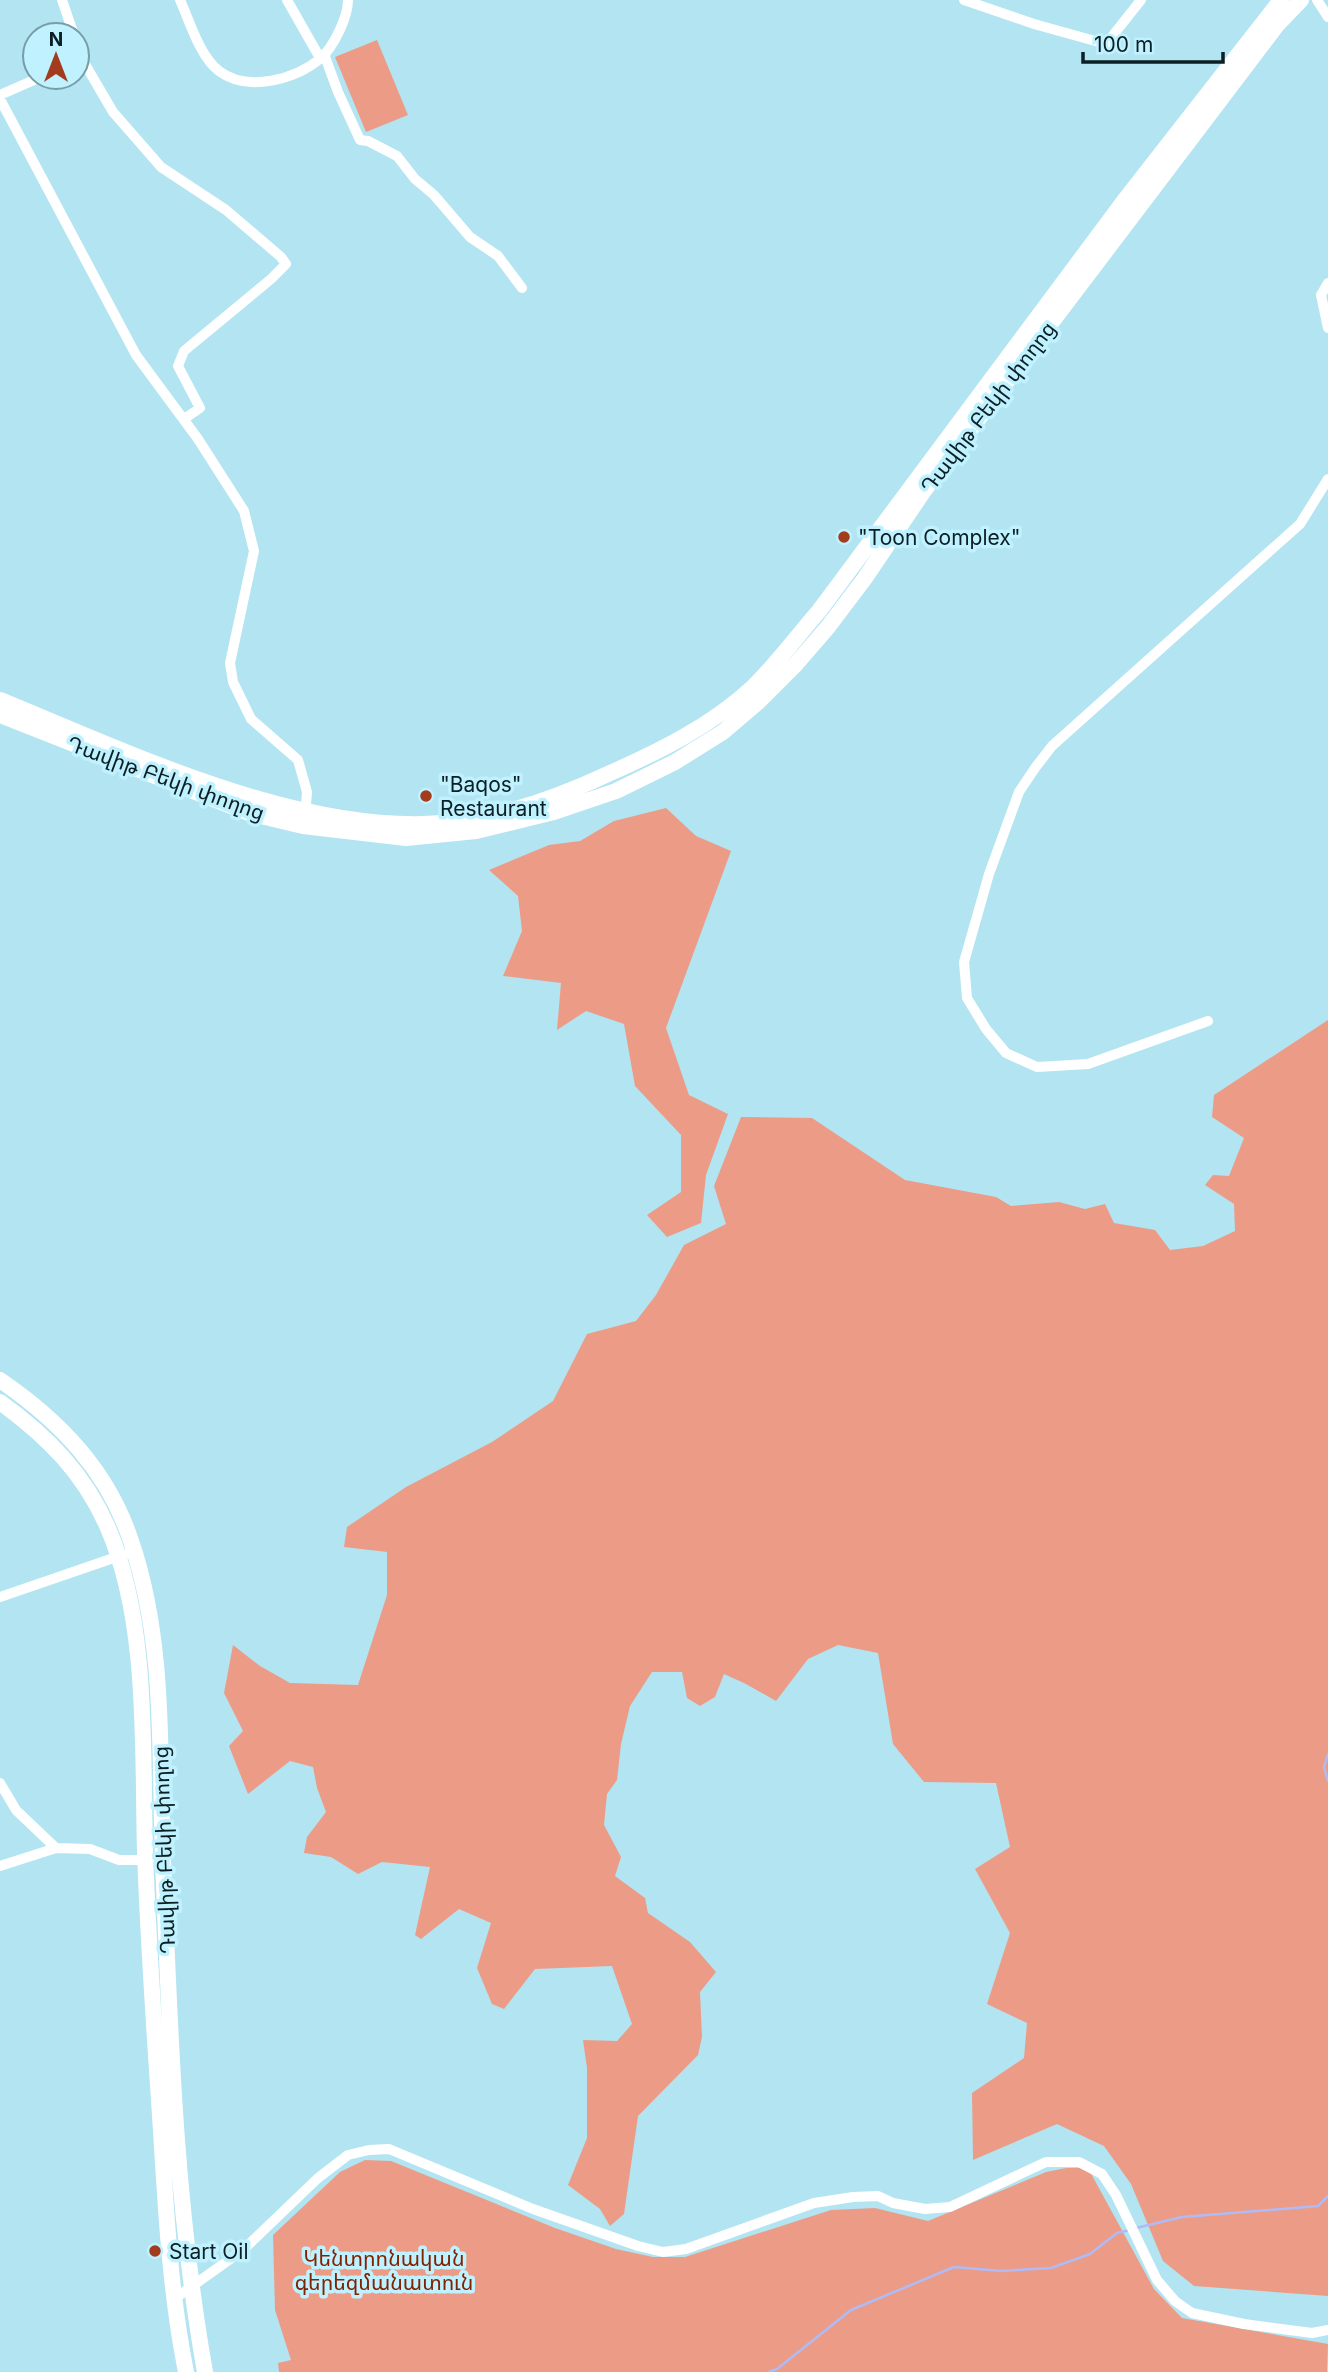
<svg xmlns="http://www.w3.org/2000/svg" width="1328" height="2372" font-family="Inter,'Noto Sans Armenian',sans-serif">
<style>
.green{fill:#ec9c86}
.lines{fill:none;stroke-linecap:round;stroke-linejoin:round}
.stream{stroke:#b0bbf5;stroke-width:2.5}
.minor{stroke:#fff;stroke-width:10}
.primary{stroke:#fff;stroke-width:16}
.poi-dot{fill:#a33b1d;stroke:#bff1ff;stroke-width:2.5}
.labels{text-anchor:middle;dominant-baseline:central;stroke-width:7;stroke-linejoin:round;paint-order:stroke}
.street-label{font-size:21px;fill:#0b1f24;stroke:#bff1ff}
.poi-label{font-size:21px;fill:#0b1f24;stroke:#bff1ff;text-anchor:start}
.park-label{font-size:21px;fill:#812202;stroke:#bff1ff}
</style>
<rect width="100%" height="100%" fill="#b2e4f2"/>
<!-- green -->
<path class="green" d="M 377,40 L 408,115 L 366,132 L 335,57 Z
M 666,808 L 696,836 L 731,851 L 666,1028 L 689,1095 L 728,1114 L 706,1175 L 701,1223 L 667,1237 L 647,1215 L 681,1192 L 681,1135 L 635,1086 L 624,1024 L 586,1011 L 557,1030 L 561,983 L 503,976 L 522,931 L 518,896 L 489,870 L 549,845 L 580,841 L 614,821 Z
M 1328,1020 L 1328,2296 L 1194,2286 L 1163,2261 L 1131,2184 L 1104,2146 L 1057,2124 L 973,2160 L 972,2093 L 1024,2058 L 1027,2023 L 987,2004 L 1010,1933 L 975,1869 L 1010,1847 L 996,1783 L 924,1782 L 893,1744 L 878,1653 L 838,1645 L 808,1659 L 776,1701 L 746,1684 L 724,1674 L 715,1697 L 700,1706 L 687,1698 L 682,1672 L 652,1672 L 630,1706 L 621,1744 L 617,1780 L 607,1794 L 604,1825 L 621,1857 L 615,1876 L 645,1898 L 648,1913 L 690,1942 L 716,1972 L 700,1992 L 702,2037 L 698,2055 L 638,2116 L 624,2214 L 610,2226 L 600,2209 L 568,2185 L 587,2138 L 587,2068 L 583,2040 L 617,2041 L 632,2024 L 612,1966 L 535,1969 L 504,2009 L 492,2004 L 477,1968 L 491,1923 L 459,1909 L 421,1939 L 415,1935 L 430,1867 L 382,1862 L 358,1874 L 331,1857 L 304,1853 L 307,1837 L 326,1812 L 317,1788 L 313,1767 L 290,1761 L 248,1794 L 229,1746 L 243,1731 L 224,1693 L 233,1645 L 260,1666 L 290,1683 L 358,1685 L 387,1595 L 387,1552 L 344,1547 L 347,1527 L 406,1487 L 492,1442 L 553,1401 L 587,1334 L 636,1321 L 656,1295 L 684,1245 L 726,1224 L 714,1186 L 741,1117 L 812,1118 L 905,1180 L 996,1197 L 1011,1206 L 1059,1202 L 1085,1209 L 1105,1204 L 1114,1223 L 1155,1230 L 1170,1250 L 1203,1246 L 1235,1231 L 1234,1204 L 1205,1185 L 1213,1175 L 1229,1176 L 1244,1138 L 1212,1117 L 1214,1095 Z
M 365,2160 L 391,2161 L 555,2228 L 616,2249 L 653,2257 L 685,2257 L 831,2210 L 875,2208 L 928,2221 L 1046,2172 L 1066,2168 L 1088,2168 L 1154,2289 L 1182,2318 L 1328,2344 L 1327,2372 L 279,2372 L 278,2363 L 291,2360 L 275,2310 L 273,2235 L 340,2172 Z"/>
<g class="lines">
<!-- stream -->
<path class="stream" d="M 1328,1754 L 1324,1767 L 1328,1781
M 1136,2228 L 1182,2217 L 1318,2206 L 1328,2196
M 769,2372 L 777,2369 L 851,2310 L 954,2267 L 1001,2271 L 1051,2268 L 1090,2254 L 1117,2233 L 1130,2230"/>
<!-- minor -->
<path class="minor" d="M 62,0 L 74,35
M 180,0 C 190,22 200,57 219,71 C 248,93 296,79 321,58 C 334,46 348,17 348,0
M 287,0 L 320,58
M 964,0 L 1034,24 L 1106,44 L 1141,0
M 1317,0 L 1328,17
M 77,45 L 82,59 L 113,112 L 161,167 L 226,210 L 281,257 L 286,264 L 271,279 L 184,351 L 178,366 L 200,408 L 184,419
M 324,54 L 338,92 L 360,140 L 368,141 L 397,156 L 415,179 L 434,195 L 470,237 L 498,256 L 522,288
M 0,95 L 41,77
M 0,99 L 136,355 L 198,439 L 244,511 L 254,551 L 230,663 L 233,682 L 251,719 L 298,760 L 307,792 L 305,816
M 1328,283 L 1321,295 L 1328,328
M 1208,1021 L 1088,1064 L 1037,1067 L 1006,1053 L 986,1029 L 967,998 L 964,962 L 989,874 L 1019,792 L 1035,768 L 1052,746 L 1300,524 L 1328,479
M 0,1597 L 134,1551
M 0,1783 L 16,1810 L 56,1848
M 0,1866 L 56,1848 L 90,1849 L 119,1860 L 149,1860
M 174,2299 L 243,2250 L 318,2178 L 348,2155 L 369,2150 L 389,2149 L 533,2209 L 638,2246 L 663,2252 L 686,2249 L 814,2203 L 853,2197 L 878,2196 L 893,2203 L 925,2209 L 950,2207 L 1046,2162 L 1079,2162 L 1102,2174 L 1116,2195 L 1157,2280 L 1175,2301 L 1192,2313 L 1244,2324 L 1312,2333 L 1328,2330"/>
<!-- primary -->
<path class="primary" d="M 0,700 C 135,755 320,845 468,820 C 517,812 563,795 608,774 C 660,751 711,726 753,687 C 777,664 797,636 819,611 L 1124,201 L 1281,0
M 0,715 L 249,813 L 303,826 L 406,838 L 476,831 L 554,812 L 616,791 L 675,762 L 723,732 L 757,703 L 796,664 L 828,627 L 865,578 L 923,492 L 1277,25 L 1301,0
M 0,1380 C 60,1421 108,1471 131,1541 C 166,1643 159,1754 163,1861 C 170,2031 175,2204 205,2372
M 0,1402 C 48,1437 84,1473 108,1528 C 149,1623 142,1749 145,1851 C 148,1945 155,2038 161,2131 C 166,2211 170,2292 186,2372"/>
</g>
<!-- markers -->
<g class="poi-dot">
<circle cx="844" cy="537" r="7"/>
<circle cx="426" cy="796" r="7"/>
<circle cx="155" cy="2251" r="7"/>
</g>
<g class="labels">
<!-- street labels -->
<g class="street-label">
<text transform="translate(988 407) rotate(-53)">Դավիթ Բեկի փողոց</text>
<text transform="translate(166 778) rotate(20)">Դավիթ Բեկի փողոց</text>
<text transform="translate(164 1850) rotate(-92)">Դավիթ Բեկի փողոց</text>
</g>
<!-- poi labels -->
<g class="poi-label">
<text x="858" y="537">"Toon Complex"</text>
<text x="440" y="784">"Baqos"<tspan x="440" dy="24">Restaurant</tspan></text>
<text x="169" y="2251">Start Oil</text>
</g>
<!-- park labels -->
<g class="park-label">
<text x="384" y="2258">Կենտրոնական<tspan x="384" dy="24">գերեզմանատուն</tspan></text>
</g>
</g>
<!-- north arrow -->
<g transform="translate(56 56)"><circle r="33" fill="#bff1ff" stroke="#779da7" stroke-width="2"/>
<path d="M0-5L12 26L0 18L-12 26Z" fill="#a33b1d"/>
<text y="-10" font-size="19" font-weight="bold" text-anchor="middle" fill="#0b1f24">N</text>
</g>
<!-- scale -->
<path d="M1083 52v10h140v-10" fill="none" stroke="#0b1f24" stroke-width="3.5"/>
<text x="1094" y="52" font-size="21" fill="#0b1f24" stroke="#bff1ff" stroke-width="5" paint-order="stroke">100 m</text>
</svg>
